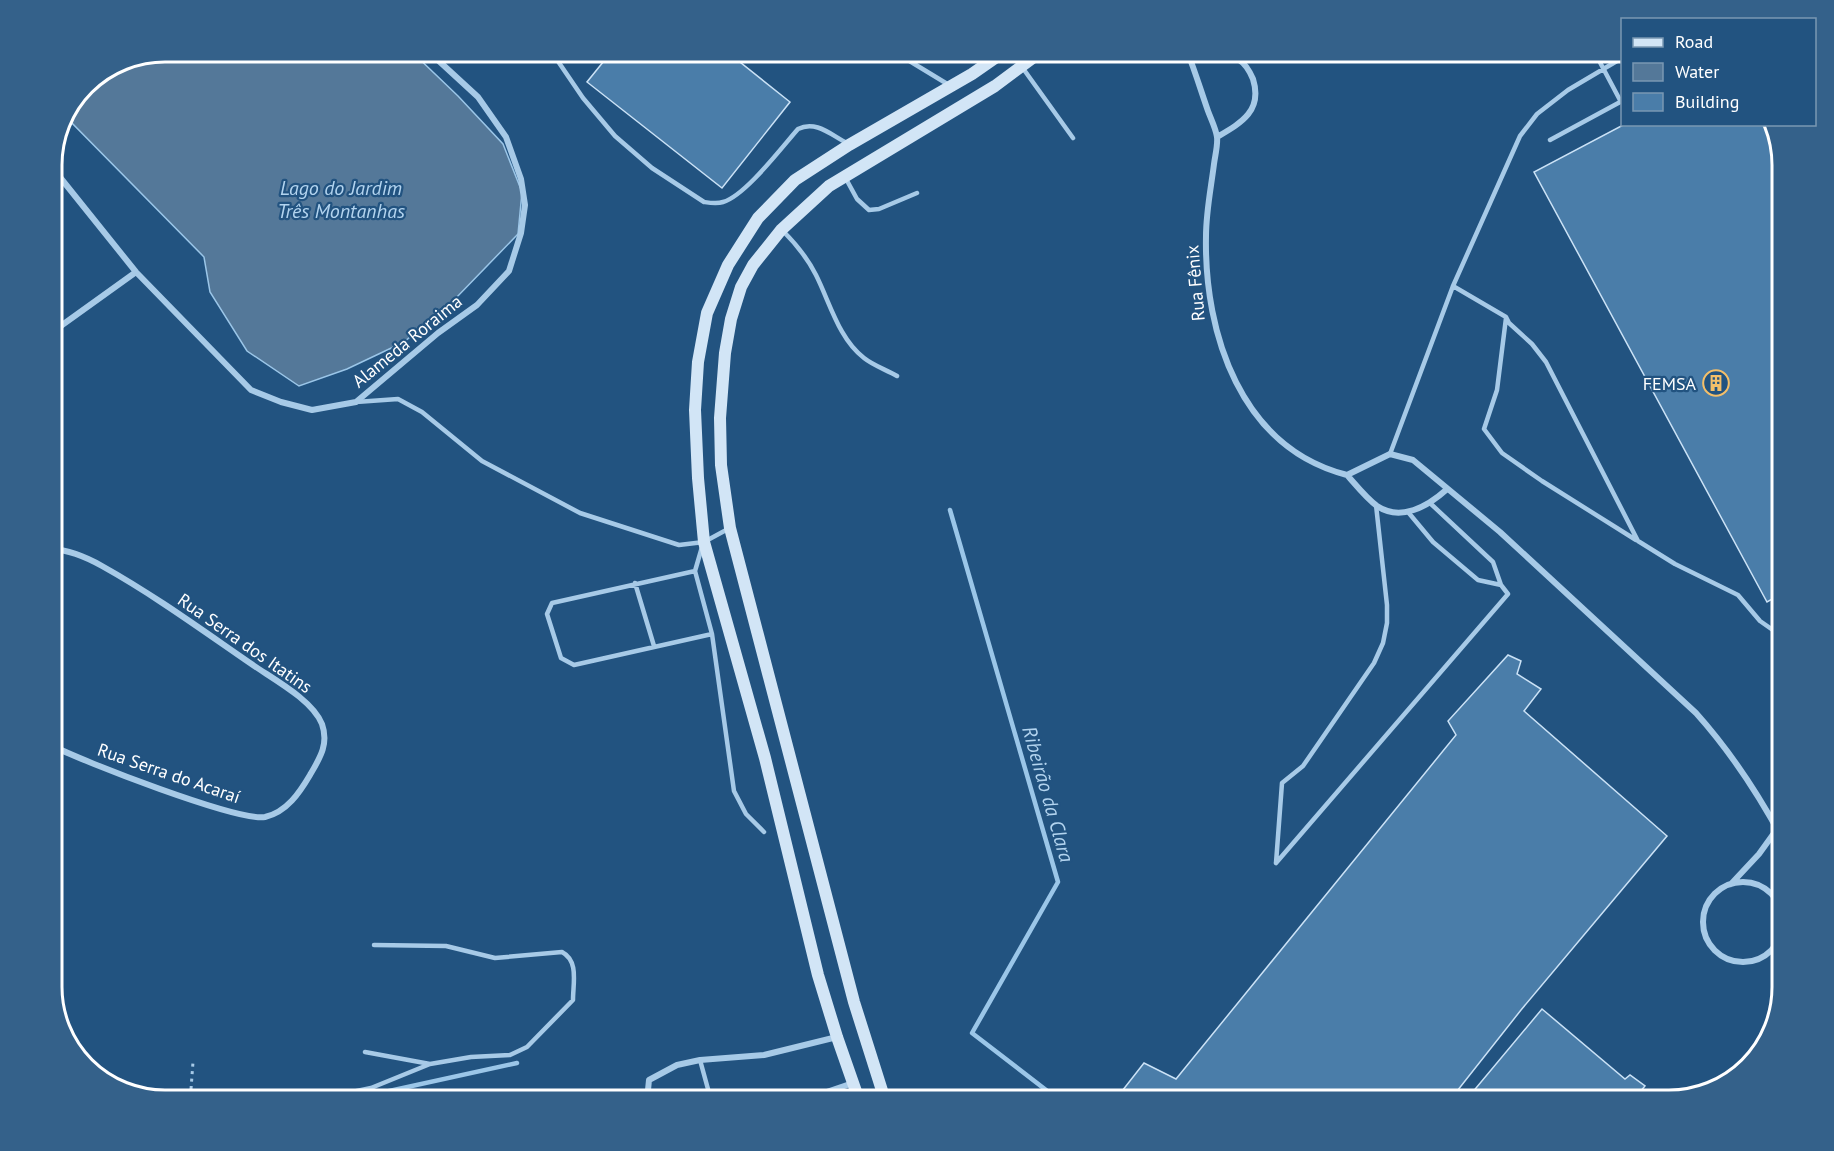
<svg xmlns="http://www.w3.org/2000/svg" width="1834" height="1151" font-family="'PT Sans',sans-serif">
<style>
.water{fill:#547899;stroke:#9bc6e8;stroke-width:1.5}
.lines{fill:none;stroke-linecap:round;stroke-linejoin:round}
.stream{stroke:#9bc6e8;stroke-width:4.5}
.building{fill:#4a7da9;stroke:#cbe2f6;stroke-width:1.5}
.path{stroke:#a7cae7;stroke-width:3;stroke-dasharray:3 4.5;stroke-linecap:butt}
.lane{stroke:#a7cae7;stroke-width:4.5}
.street{stroke:#a7cae7;stroke-width:6}
.secondary{stroke:#d2e5f6;stroke-width:12}
.labels{text-anchor:middle;dominant-baseline:central;stroke-width:4.5;stroke-linejoin:round;paint-order:stroke}
.street-label{font-size:18px;fill:#fff;stroke:#225380}
.poi-label{font-size:18px;fill:#fff;stroke:#225380;text-anchor:end}
.water-label{font-size:20px;font-style:italic;fill:#b3d4ef;stroke:#225380}
.rim{fill:none;stroke:#fff;stroke-width:3}
</style>
<rect width="100%" height="100%" fill="#225380"/>
<!-- water -->
<path class="water" d="M 164,51 L 411,51 L 458,96 L 503,144 L 522,192 L 518,234 L 455,299 L 404,342 L 347,369 L 299,386 L 247,351 L 210,292 L 204,257 L 68,119 L 84,84 L 121,59 Z"/>
<g class="lines">
<!-- stream -->
<path class="stream" d="M 950,510 L 1058,882 L 972,1033 L 1059,1100
M 348,1100 L 517,1063"/>
</g>
<!-- building -->
<path class="building" d="M 612,51 L 726,51 L 790,102 L 722,188 L 587,82 Z
M 1625,124 L 1773,124 L 1783,157 L 1783,593 L 1767,602 L 1534,172 Z
M 1508,655 L 1521,661 L 1517,674 L 1541,689 L 1524,711 L 1667,836 L 1521,1010 L 1450,1100 L 1115,1100 L 1144,1063 L 1176,1079 L 1456,735 L 1448,721 Z
M 1542,1009 L 1625,1079 L 1630,1075 L 1645,1086 L 1640,1092 L 1649,1100 L 1466,1100 Z"/>
<g class="lines">
<!-- path -->
<path class="path" d="M 191,1089 L 193,1062"/>
<!-- lane -->
<path class="lane" d="M 551,51 L 583,98 L 615,136 L 652,168 L 704,202 C 711,203 717,204 723,202 C 745,196 782,147 798,129 C 816,120 831,135 847,143
M 893,51 L 949,85
M 1594,51 L 1621,102
M 1022,67 L 1073,138
M 1550,140 L 1622,101
M 845,177 L 857,199 L 869,210 L 879,209 L 917,193
M 783,231 C 796,244 808,259 816,275 C 830,303 839,339 864,358 C 874,366 887,370 897,376
M 1453,286 L 1506,317 L 1509,323 L 1532,344 L 1546,362 L 1638,541 L 1675,564 L 1738,595 L 1760,621 L 1783,637
M 1506,318 L 1497,390 L 1484,429 L 1502,453 L 1542,481 L 1636,540
M 356,402 L 398,399 L 422,412 L 482,461 L 580,513 L 679,545 L 704,542 L 728,529
M 1390,454 L 1453,286 L 1520,136 L 1537,114 L 1568,90 L 1622,58
M 1408,512 L 1433,542 L 1478,580 L 1501,585
M 702,547 L 695,571 L 712,634 L 734,791 L 746,814 L 764,832
M 695,571 L 552,603 L 547,614 L 561,658 L 574,665 L 712,634
M 635,583 L 654,646
M 1276,863 L 1508,594 L 1501,585 L 1493,562 L 1431,504
M 1276,863 L 1282,783 L 1303,766 L 1374,663 L 1383,643 L 1387,623 L 1387,605 L 1376,505
M 365,1052 L 430,1064
M 700,1060 L 711,1100
M 190,1099 L 314,1100 L 371,1088 L 430,1064 L 471,1057 L 510,1055 L 527,1047 L 573,1000 C 573,983 579,961 562,952 L 495,958 L 446,946 L 374,945"/>
<!-- street -->
<path class="street" d="M 1187,51 C 1195,71 1201,91 1208,111 C 1211,119 1216,129 1217,137 C 1218,145 1215,156 1214,164 C 1211,188 1206,212 1206,236 C 1204,334 1241,448 1347,475
M 1188,53 C 1205,53 1225,51 1239,60 C 1246,64 1250,72 1253,79 C 1263,111 1241,123 1217,137
M 51,166 L 136,272 L 251,390 L 281,402 L 312,410 L 356,402 L 438,333 L 477,305 L 509,271 L 521,233 L 525,205 L 521,179 L 506,137 L 478,97 L 428,51
M 51,333 L 136,272
M 1347,475 L 1390,454 L 1413,460 L 1500,532 L 1696,713 C 1730,751 1759,795 1783,840
M 1347,475 C 1356,485 1366,498 1377,506 C 1401,522 1428,506 1446,490
M 51,549 C 68,550 88,558 102,566 C 154,595 202,630 250,663 C 271,678 312,699 322,724 C 329,744 320,758 310,775 C 300,792 287,812 265,817 C 239,822 81,761 51,745
M1703 922a40 40 0 1 1 80 0a40 40 0 1 1-80 0Z
M 1731,884 L 1759,854 L 1777,829
M 647,1100 L 649,1080 L 677,1065 L 700,1060 L 764,1055 L 837,1037
M 803,1100 L 853,1083"/>
<!-- secondary -->
<path class="secondary" d="M 859,1100 L 837,1037 L 818,975 L 765,758 L 704,542 L 698,478 L 695,410 L 698,362 L 707,313 L 728,265 L 758,218 L 795,180 L 849,145 L 972,74 L 1005,51
M 885,1100 L 854,1002 L 730,528 L 721,465 L 720,418 L 725,353 L 731,319 L 741,287 L 753,265 L 781,230 L 829,186 L 995,86 L 1042,51"/>
</g>
<!-- icons -->
<defs>
<g id="building-ring" transform="scale(1.35)"><circle r="9.5" fill="#225380" stroke="#f4bf69" stroke-width="1.5"/><path d="M-4-6H4V6H1V3H-1V6H-4ZM-2.5-4.3h1.7v1.8h-1.7ZM.8-4.3h1.7v1.8H.8ZM-2.5-1h1.7V.8h-1.7ZM.8-1h1.7V.8H.8Z" fill="#f4bf69"/></g>
</defs>
<g fill-rule="evenodd">
<use href="#building-ring" x="1716" y="383"/>
</g>
<g class="labels">
<!-- street labels -->
<g class="street-label">
<text transform="translate(1195 283) rotate(-95)">Rua Fênix</text>
<text transform="translate(407 341) rotate(-39)">Alameda Roraima</text>
<text transform="translate(245 643) rotate(35)">Rua Serra dos Itatins</text>
<text transform="translate(169 773) rotate(19)">Rua Serra do Acaraí</text>
</g>
<!-- poi labels -->
<g class="poi-label">
<text x="1696" y="383">FEMSA</text>
</g>
<!-- water labels -->
<g class="water-label">
<text x="341" y="188">Lago do Jardim<tspan x="341" dy="23">Três Montanhas</tspan></text>
<text transform="translate(1048 794) rotate(74)">Ribeirão da Clara</text>
</g>
</g>
<!-- crop -->
<path d="M0 0H1834V1151H0ZM165 62H1669A103 103 0 0 1 1772 165V987A103 103 0 0 1 1669 1090H165A103 103 0 0 1 62 987V165A103 103 0 0 1 165 62Z" fill="#34618a" fill-rule="evenodd"/>
<path class="rim" d="M165 62H1669A103 103 0 0 1 1772 165V987A103 103 0 0 1 1669 1090H165A103 103 0 0 1 62 987V165A103 103 0 0 1 165 62Z"/>
<!-- legend -->
<rect x="1621" y="18" width="195" height="108" fill="#225380" stroke="#7a98b3" stroke-width="1.5"/>
<rect x="1633" y="38" width="30" height="9" fill="#d2e5f6" stroke="#7a98b3" stroke-width="1.5"/>
<text x="1675" y="48" font-size="18" fill="#ffffff">Road</text>
<rect x="1633" y="63" width="30" height="18" fill="#547899" stroke="#7a98b3" stroke-width="1.5"/>
<text x="1675" y="78" font-size="18" fill="#ffffff">Water</text>
<rect x="1633" y="93" width="30" height="18" fill="#4a7da9" stroke="#7a98b3" stroke-width="1.5"/>
<text x="1675" y="108" font-size="18" fill="#ffffff">Building</text>
</svg>
